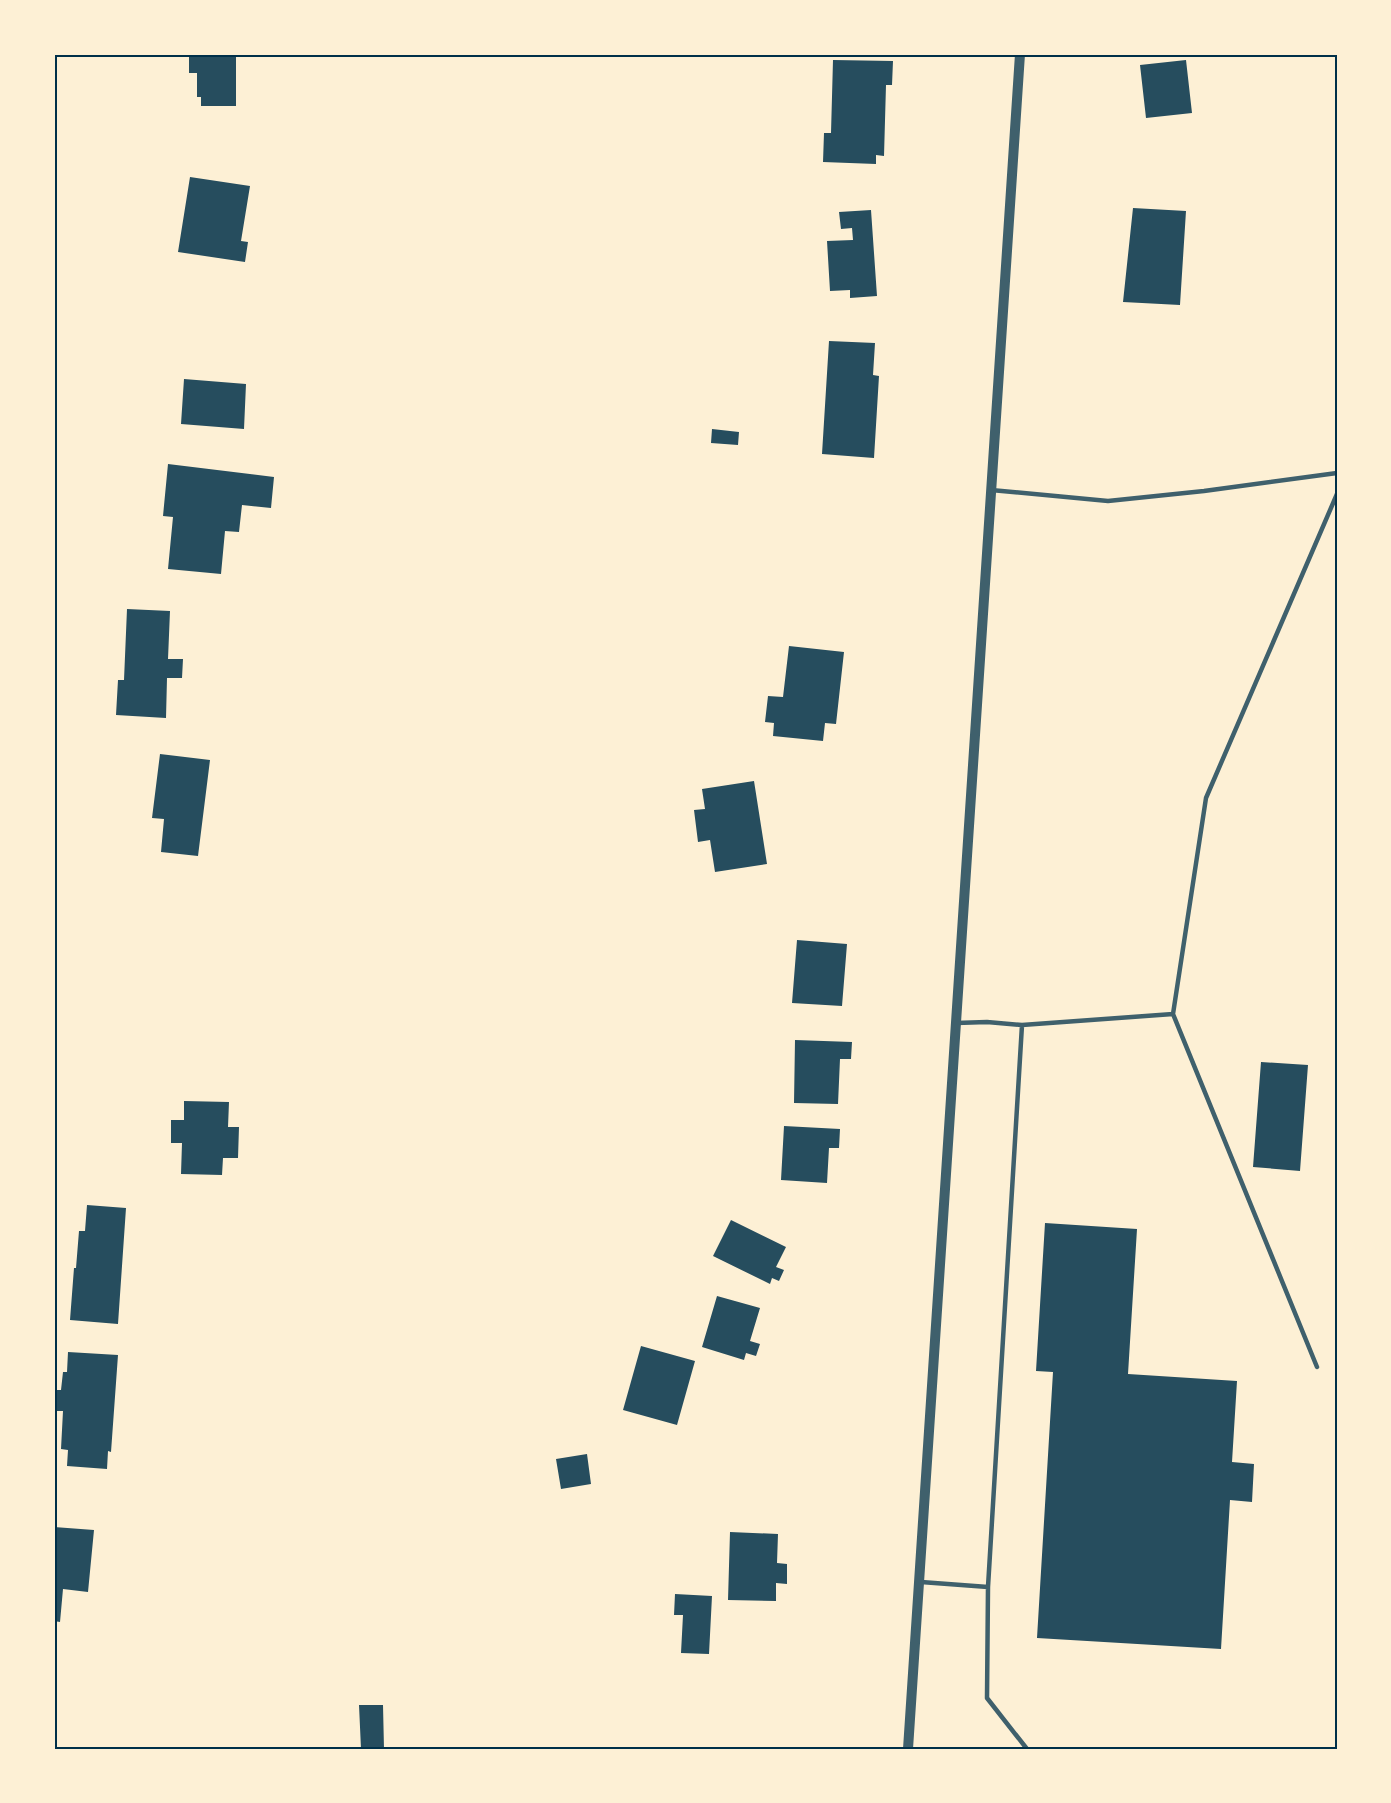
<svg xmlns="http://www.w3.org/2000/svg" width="1391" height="1803" font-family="'DejaVu Sans',sans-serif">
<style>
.building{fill:#264d5e}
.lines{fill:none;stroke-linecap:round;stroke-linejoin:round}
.service{stroke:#3f606c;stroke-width:4.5}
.tertiary{stroke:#3f606c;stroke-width:10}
.neatline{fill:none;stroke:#003049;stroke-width:2}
</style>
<rect width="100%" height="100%" fill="#fdf0d5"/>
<!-- building -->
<path class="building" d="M 189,54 L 236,54 L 236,106 L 201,106 L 201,97 L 197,97 L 197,73 L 189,73 Z
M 833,60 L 893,61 L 892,85 L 886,85 L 884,156 L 876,155 L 876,164 L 823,162 L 824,133 L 831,133 Z
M 1186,60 L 1192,113 L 1146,118 L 1140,65 Z
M 190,177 L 250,186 L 241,241 L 248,242 L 245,262 L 178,252 Z
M 1133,208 L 1186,211 L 1180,305 L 1123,302 Z
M 871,210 L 877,296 L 850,298 L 850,290 L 830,291 L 827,241 L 853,240 L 852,228 L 841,229 L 839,212 Z
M 829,341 L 875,343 L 873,375 L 879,376 L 874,458 L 822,454 Z
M 184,379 L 246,384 L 244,429 L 181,424 Z
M 712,429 L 739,432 L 738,445 L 711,443 Z
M 168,464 L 274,477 L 271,508 L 242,505 L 239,532 L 225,531 L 221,574 L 168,569 L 173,517 L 163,516 Z
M 127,609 L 170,611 L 168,659 L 183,659 L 182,678 L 167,678 L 166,718 L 116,715 L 118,680 L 124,680 Z
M 789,646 L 844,652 L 836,724 L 825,723 L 823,741 L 773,736 L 774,723 L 765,722 L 768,696 L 783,697 Z
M 160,754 L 210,760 L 198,856 L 161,852 L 164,819 L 152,818 Z
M 754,781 L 767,864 L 715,872 L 710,840 L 698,842 L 694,810 L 705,809 L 702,789 Z
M 797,940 L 847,944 L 842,1006 L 792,1003 Z
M 795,1040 L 852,1042 L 851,1059 L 840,1059 L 838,1104 L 794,1103 Z
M 1261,1062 L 1308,1065 L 1300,1171 L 1253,1167 Z
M 184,1101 L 229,1102 L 228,1127 L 239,1127 L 238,1158 L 223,1158 L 222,1175 L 181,1174 L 182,1143 L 171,1143 L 171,1120 L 184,1120 Z
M 784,1126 L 840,1129 L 839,1148 L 829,1148 L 827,1183 L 781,1180 Z
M 87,1205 L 126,1208 L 118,1324 L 70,1320 L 74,1268 L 76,1268 L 79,1231 L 85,1231 Z
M 731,1220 L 786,1247 L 776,1267 L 784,1270 L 779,1281 L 772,1278 L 770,1284 L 713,1256 Z
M 1045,1223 L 1137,1229 L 1128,1374 L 1237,1381 L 1232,1462 L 1254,1464 L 1252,1502 L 1230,1500 L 1221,1649 L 1037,1638 L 1053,1372 L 1036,1371 Z
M 717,1296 L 760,1308 L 750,1341 L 760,1344 L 756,1356 L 746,1353 L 744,1360 L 702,1347 Z
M 641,1346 L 695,1361 L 677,1425 L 623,1410 Z
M 68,1352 L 118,1355 L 111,1452 L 108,1451 L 107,1469 L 67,1466 L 68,1450 L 61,1449 L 63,1411 L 56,1411 L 57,1390 L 61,1390 L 63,1372 L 67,1372 Z
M 587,1454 L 591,1484 L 561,1489 L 556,1459 Z
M 54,1527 L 94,1530 L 88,1592 L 63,1589 L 60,1622 L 54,1621 Z
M 730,1532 L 778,1534 L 777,1563 L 787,1564 L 787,1584 L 776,1583 L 776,1601 L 728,1600 Z
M 675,1594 L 712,1596 L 709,1654 L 681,1653 L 683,1615 L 674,1615 Z
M 359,1705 L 383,1705 L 384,1749 L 361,1749 Z"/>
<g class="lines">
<!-- service -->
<path class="service" d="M 991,490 L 1108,501 L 1204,491 L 1337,473
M 1173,1014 L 1317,1367
M 956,1023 L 987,1022 L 1022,1025 L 1173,1014 L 1206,798 L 1337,494
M 921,1582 L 988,1587 L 1022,1025
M 988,1587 L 987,1698 L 1027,1749"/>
<!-- tertiary -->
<path class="tertiary" d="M 908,1749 L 1020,54"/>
</g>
<!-- border -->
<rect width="1391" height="1803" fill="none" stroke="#fdf0d5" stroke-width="111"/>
<rect x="56" y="56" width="1280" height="1692" class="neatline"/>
</svg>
